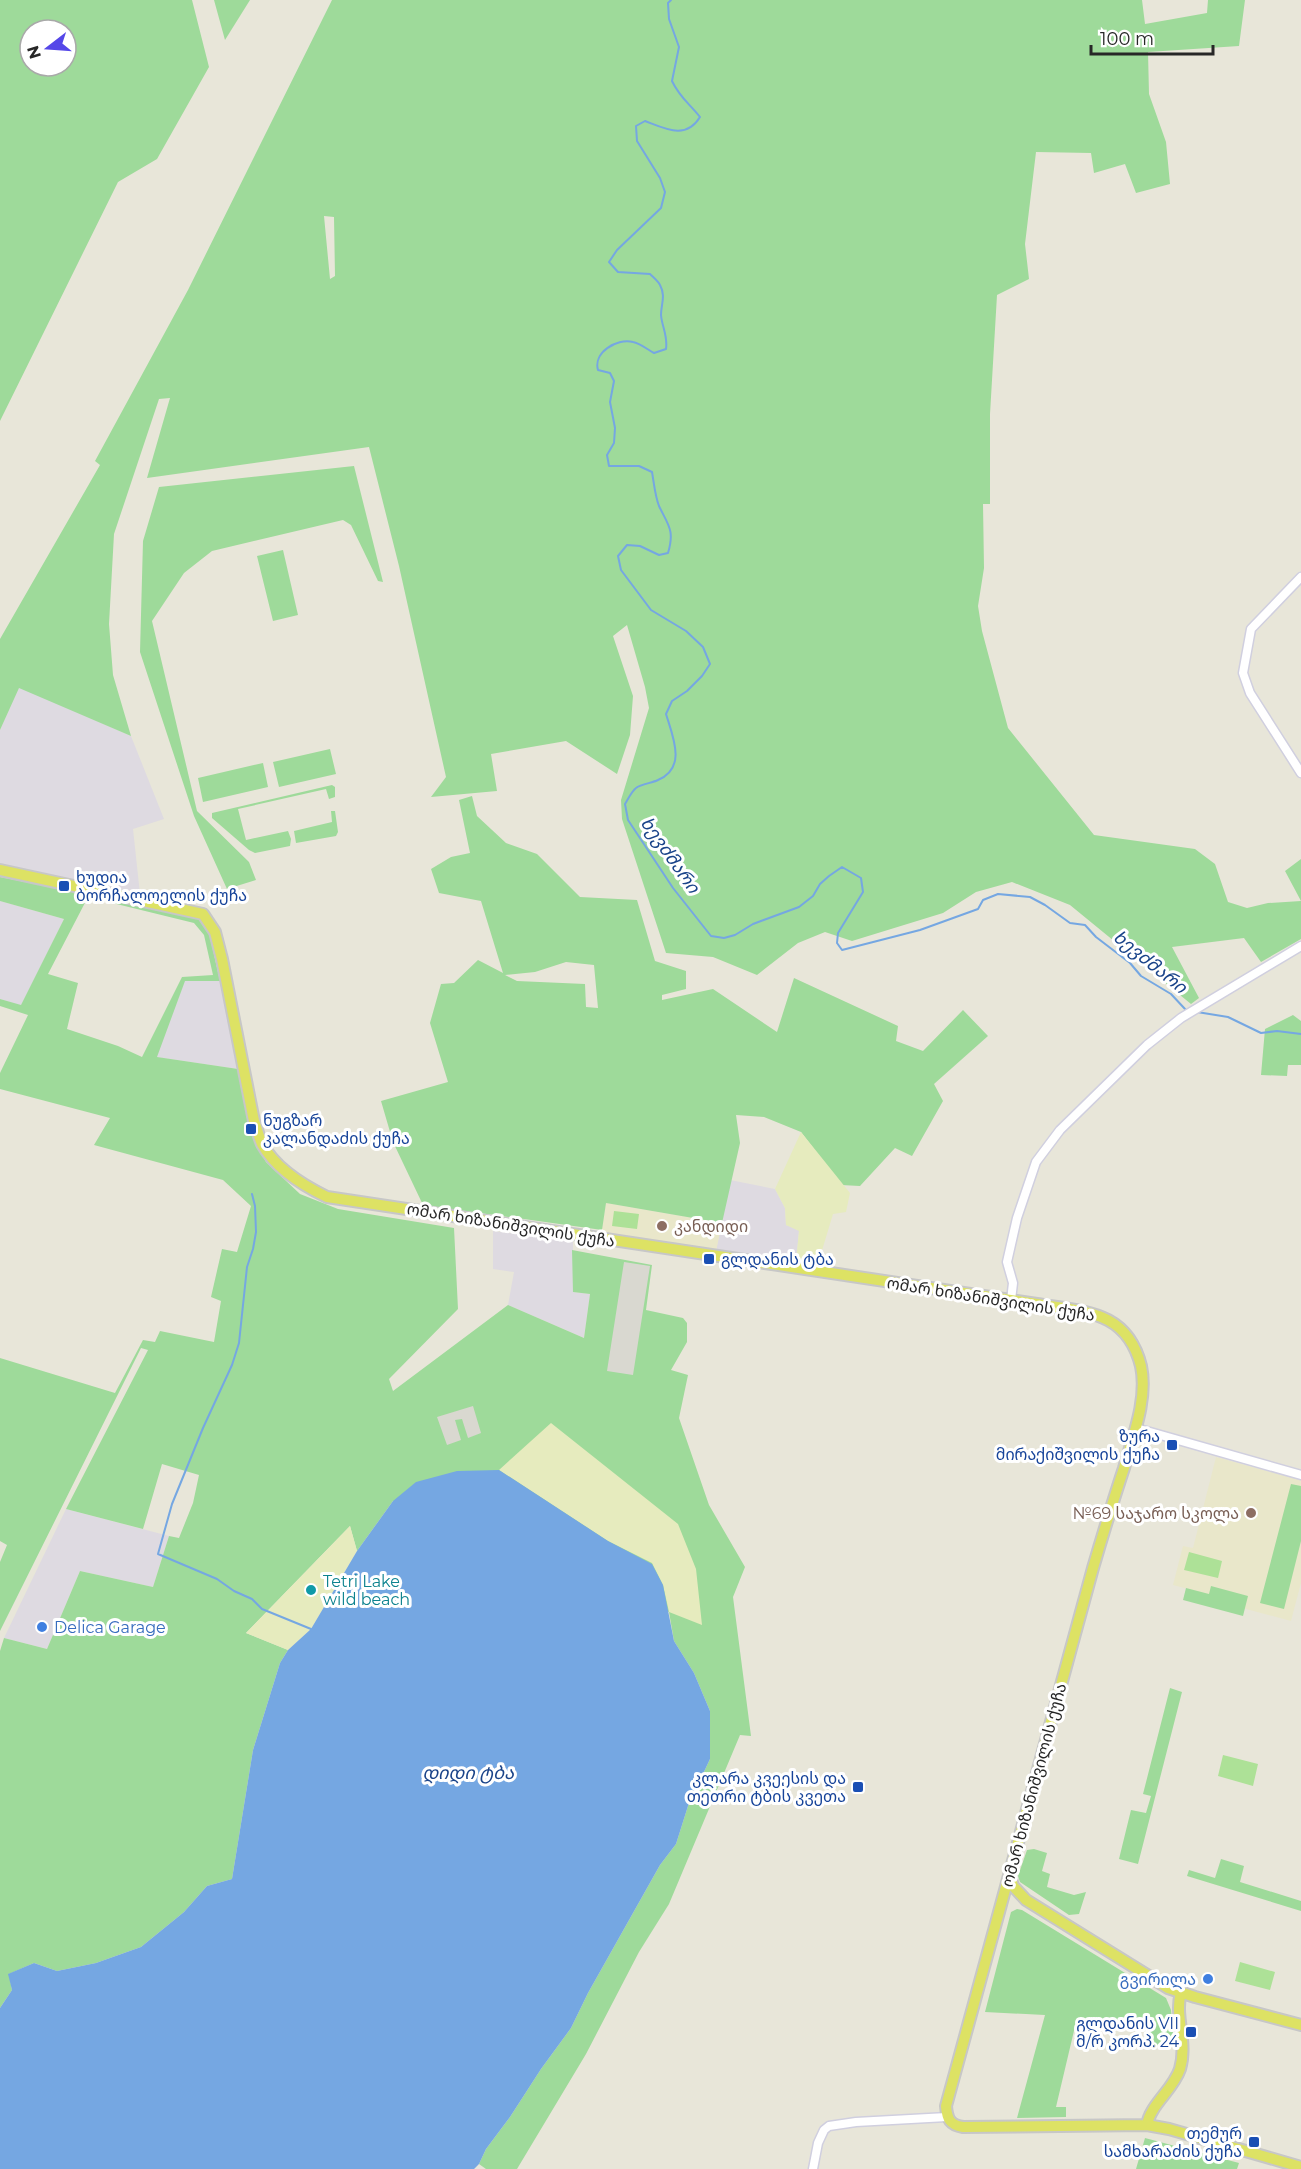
<svg xmlns="http://www.w3.org/2000/svg" width="1301" height="2169" font-family="Montserrat,'Noto Sans Georgian',sans-serif">
<style>
.industrial{fill:#dedae1}
.education{fill:#e9e7ca}
.green{fill:#9eda9a;fill-rule:evenodd}
.sand{fill:#e6ebbe}
.pitch{fill:#ade197}
.plaza{fill:#d9d8d0}
.water{fill:#75a7e2}
.lines{fill:none;stroke-linecap:round;stroke-linejoin:round}
.stream{stroke:#75a7e2;stroke-width:2}
.minor-casing{stroke:#d0cfdf;stroke-width:11}
.major-casing{stroke:#c7c7c7;stroke-width:14}
.minor{stroke:#fff;stroke-width:8}
.major{stroke:#dde264;stroke-width:10}
.transit-dot{fill:#1a4fb4;stroke:#fff;stroke-width:2}
.education-dot{fill:#8d6e63;stroke:#fff;stroke-width:2}
.culture-dot{fill:#0f9aa8;stroke:#fff;stroke-width:2}
.shop-dot{fill:#3f7fe0;stroke:#fff;stroke-width:2}
.labels{text-anchor:middle;dominant-baseline:central;stroke-width:6;stroke-linejoin:round;paint-order:stroke}
.transit-label{font-size:16px;fill:#164399;stroke:#fff;text-anchor:end}
.street-label{font-size:16px;fill:#272727;stroke:#fff}
.education-label{font-size:16px;fill:#785e54;stroke:#fff;text-anchor:start}
.culture-label{font-size:16px;fill:#0d838f;stroke:#fff;text-anchor:start}
.shop-label{font-size:16px;fill:#366cbe;stroke:#fff;text-anchor:start}
.water-label{font-size:18px;font-style:italic;fill:#194389;stroke:#fff}
</style>
<rect width="100%" height="100%" fill="#e8e6d9"/>
<!-- industrial -->
<path class="industrial" d="M 19,687 L 131,736 L 164,819 L 133,829 L 140,894 L 0,864 L 0,730 Z
M 0,901 L 64,919 L 21,1006 L 0,999 Z
M 185,980 L 220,981 L 238,1069 L 156,1057 Z
M 730,1180 L 775,1189 L 785,1208 L 786,1225 L 799,1230 L 796,1264 L 716,1251 Z
M 493,1231 L 573,1240 L 573,1292 L 590,1294 L 584,1338 L 508,1305 L 514,1272 L 493,1269 Z
M 66,1509 L 169,1536 L 153,1587 L 80,1571 L 47,1649 L 4,1638 Z"/>
<!-- education -->
<path class="education" d="M 606,1203 L 722,1223 L 716,1251 L 601,1233 Z
M 1216,1457 L 1301,1480 L 1301,1583 L 1291,1621 L 1187,1593 L 1188,1589 L 1173,1585 L 1183,1546 L 1193,1548 Z"/>
<!-- green -->
<path class="green" d="M 0,0 L 192,0 L 209,67 L 157,159 L 118,182 L 0,421 ZM 30,30 L 66,30 L 66,66 L 30,66 Z
M 214,0 L 250,0 L 225,40 Z
M 332,0 L 1142,0 L 1145,24 L 1207,13 L 1208,0 L 1245,0 L 1239,46 L 1148,52 L 1149,94 L 1166,142 L 1170,184 L 1136,193 L 1125,164 L 1094,173 L 1091,153 L 1036,152 L 1025,244 L 1029,279 L 997,295 L 990,414 L 990,504 L 983,504 L 984,568 L 978,606 L 982,631 L 1008,728 L 1094,835 L 1195,849 L 1215,864 L 1228,902 L 1247,908 L 1268,903 L 1301,901 L 1285,871 L 1301,859 L 1301,939 L 1261,962 L 1244,938 L 1172,947 L 1199,998 L 1191,1004 L 1070,905 L 1012,882 L 976,892 L 943,913 L 852,941 L 825,932 L 798,943 L 757,975 L 713,957 L 666,953 L 622,819 L 621,800 L 649,708 L 645,687 L 627,625 L 613,636 L 633,696 L 630,735 L 617,774 L 566,741 L 491,754 L 497,791 L 431,797 L 446,777 L 399,566 L 369,447 L 147,478 L 170,398 L 159,399 L 114,534 L 109,624 L 113,675 L 131,736 L 19,688 L 0,730 L 0,639 L 100,465 L 95,461 L 188,290 ZM 324,216 L 334,217 L 335,276 L 330,279 Z
M 354,466 L 383,582 L 378,581 L 351,525 L 343,520 L 212,551 L 184,573 L 152,621 L 197,811 L 249,862 L 256,880 L 227,889 L 194,816 L 140,652 L 143,541 L 159,487 Z
M 283,550 L 298,615 L 273,621 L 257,556 Z
M 330,749 L 336,774 L 279,787 L 273,762 Z
M 263,763 L 268,787 L 203,802 L 198,778 Z
M 332,785 L 335,787 L 335,797 L 329,799 L 326,789 L 238,809 L 246,840 L 288,831 L 291,839 L 290,846 L 255,853 L 249,850 L 212,818 L 212,813 Z
M 472,796 L 477,816 L 506,843 L 537,854 L 580,897 L 637,900 L 655,961 L 686,971 L 686,989 L 662,995 L 662,1000 L 713,989 L 777,1032 L 794,978 L 898,1026 L 896,1041 L 923,1051 L 963,1010 L 988,1036 L 934,1084 L 943,1101 L 912,1156 L 895,1148 L 860,1186 L 841,1185 L 801,1132 L 764,1117 L 736,1115 L 740,1143 L 722,1223 L 606,1203 L 602,1230 L 423,1205 L 393,1142 L 381,1101 L 448,1082 L 430,1023 L 441,984 L 454,983 L 478,960 L 503,973 L 481,901 L 439,893 L 431,869 L 451,857 L 470,853 L 459,800 ZM 566,962 L 594,965 L 598,1008 L 586,1007 L 585,984 L 517,981 L 505,975 L 535,972 Z
M 331,811 L 335,811 L 338,832 L 336,836 L 296,843 L 294,831 L 332,822 Z
M 0,877 L 202,917 L 208,928 L 220,981 L 185,981 L 157,1057 L 238,1069 L 252,1135 L 266,1162 L 300,1194 L 338,1209 L 454,1228 L 458,1309 L 389,1379 L 393,1391 L 508,1305 L 584,1338 L 590,1294 L 573,1292 L 572,1250 L 652,1265 L 646,1310 L 683,1318 L 687,1323 L 687,1342 L 671,1370 L 688,1375 L 679,1418 L 709,1505 L 745,1567 L 733,1597 L 751,1736 L 740,1735 L 669,1904 L 639,1952 L 586,2054 L 517,2169 L 486,2169 L 479,2164 L 486,2149 L 510,2117 L 541,2069 L 571,2028 L 588,1993 L 660,1865 L 676,1844 L 688,1806 L 710,1759 L 710,1711 L 694,1673 L 674,1641 L 669,1612 L 393,1501 L 357,1551 L 350,1526 L 246,1633 L 288,1650 L 280,1663 L 253,1750 L 232,1879 L 207,1886 L 184,1912 L 141,1947 L 96,1963 L 57,1971 L 34,1963 L 9,1974 L 12,1990 L 0,2008 L 0,1651 L 4,1638 L 47,1649 L 80,1571 L 153,1587 L 169,1536 L 179,1538 L 193,1503 L 199,1475 L 162,1464 L 143,1529 L 66,1509 L 148,1350 L 141,1348 L 0,1631 L 0,1562 L 7,1545 L 0,1541 L 0,1358 L 115,1393 L 143,1340 L 155,1342 L 160,1331 L 214,1342 L 221,1301 L 211,1297 L 222,1249 L 237,1252 L 251,1206 L 223,1180 L 94,1145 L 110,1118 L 0,1089 L 0,1073 L 28,1015 L 0,1006 L 0,999 L 21,1005 L 64,919 L 0,901 ZM 88,897 L 194,923 L 204,935 L 213,975 L 182,977 L 142,1057 L 118,1046 L 67,1029 L 78,983 L 48,974 Z
M 1293,1015 L 1301,1021 L 1301,1065 L 1288,1065 L 1287,1076 L 1261,1075 L 1265,1029 Z
M 1291,1484 L 1301,1486 L 1301,1541 L 1284,1609 L 1260,1603 Z
M 1211,1586 L 1248,1596 L 1243,1616 L 1183,1600 L 1186,1588 L 1209,1594 Z
M 1170,1688 L 1182,1692 L 1138,1864 L 1119,1859 L 1131,1810 L 1146,1813 L 1151,1796 L 1143,1794 Z
M 1034,1849 L 1047,1853 L 1042,1871 L 1050,1874 L 1047,1887 L 1074,1895 L 1086,1892 L 1079,1914 L 1069,1915 L 1020,1882 L 1018,1876 L 1027,1850 Z
M 1221,1859 L 1244,1866 L 1240,1882 L 1301,1901 L 1301,1911 L 1187,1876 L 1189,1870 L 1215,1878 Z
M 1017,1909 L 1022,1910 L 1166,1998 L 1171,2010 L 1174,2046 L 1148,2045 L 1150,2030 L 1077,2018 L 1056,2107 L 1066,2107 L 1066,2117 L 1017,2118 L 1045,2015 L 985,2012 L 1011,1912 Z
M 1145,2138 L 1239,2163 L 1237,2169 L 1136,2169 Z"/>
<!-- sand -->
<path class="sand" d="M 801,1132 L 850,1193 L 846,1212 L 833,1214 L 817,1267 L 796,1261 L 799,1231 L 786,1225 L 785,1208 L 775,1189 Z
M 551,1423 L 678,1524 L 696,1569 L 702,1625 L 669,1612 L 663,1585 L 652,1563 L 608,1541 L 499,1470 Z
M 350,1526 L 357,1551 L 311,1629 L 288,1650 L 246,1633 Z"/>
<!-- pitch -->
<path class="pitch" d="M 614,1211 L 639,1214 L 637,1229 L 612,1226 Z
M 1189,1552 L 1222,1561 L 1218,1578 L 1184,1570 Z
M 1223,1755 L 1258,1764 L 1253,1786 L 1218,1776 Z
M 1240,1962 L 1275,1972 L 1270,1990 L 1235,1981 Z"/>
<!-- plaza -->
<path class="plaza" d="M 624,1262 L 650,1266 L 633,1375 L 607,1371 Z
M 473,1406 L 481,1433 L 468,1438 L 462,1419 L 455,1420 L 461,1440 L 447,1445 L 437,1417 Z"/>
<!-- water -->
<path class="water" d="M 499,1470 L 608,1541 L 652,1564 L 663,1585 L 674,1641 L 694,1673 L 710,1711 L 710,1759 L 688,1806 L 676,1844 L 660,1865 L 588,1993 L 571,2028 L 541,2069 L 510,2117 L 486,2149 L 479,2164 L 474,2169 L 0,2169 L 0,2008 L 12,1990 L 8,1974 L 34,1963 L 57,1971 L 96,1963 L 141,1947 L 184,1912 L 207,1886 L 232,1879 L 253,1750 L 280,1663 L 288,1650 L 311,1629 L 357,1551 L 393,1501 L 416,1482 L 457,1471 Z"/>
<g class="lines">
<!-- stream -->
<path class="stream" d="M 671,0 L 668,3 L 669,19 L 679,47 L 672,81 C 680,98 689,103 700,117 C 686,140 666,129 645,121 L 636,126 L 637,141 L 660,178 L 665,192 L 661,208 L 617,250 L 609,262 L 618,272 L 650,274 C 653,277 658,281 660,285 C 666,296 661,304 661,315 C 662,327 668,336 666,349 L 654,353 C 648,350 640,343 633,342 C 616,338 593,353 598,370 L 610,373 L 614,381 L 610,402 L 615,428 L 614,443 L 607,455 L 609,466 L 639,466 L 652,472 C 654,483 655,496 659,506 C 668,525 675,530 668,553 L 659,555 L 640,546 L 627,545 L 618,556 L 621,570 L 651,610 L 686,631 L 703,647 L 710,664 L 702,676 L 687,691 L 672,701 L 666,714 C 673,737 687,768 658,780 C 652,783 641,784 636,788 C 632,791 628,799 625,804 L 628,820 L 673,888 L 711,936 L 724,938 L 735,935 L 753,924 L 799,907 L 813,896 L 820,884 L 829,876 L 842,867 L 861,878 L 863,892 L 838,933 L 837,943 L 842,950 L 920,930 L 978,909 L 983,900 L 998,894 L 1030,897 L 1045,905 L 1070,923 L 1085,925 L 1096,937 L 1130,963 L 1141,976 L 1171,994 L 1185,1009
M 1197,1012 L 1228,1017 L 1261,1033 L 1277,1031 L 1301,1034
M 252,1194 L 255,1206 L 256,1232 L 253,1249 L 247,1267 L 239,1343 L 232,1365 L 203,1428 L 172,1504 L 158,1554 L 217,1579 L 234,1591 L 252,1599 L 262,1609 L 311,1629"/>
<!-- minor casing -->
<g class="minor-casing">
<path id="minor" d="M 1301,577 L 1251,629 L 1243,673 L 1250,693 L 1301,773
M 1011,1300 L 1013,1283 L 1007,1262 L 1017,1218 L 1036,1162 L 1060,1130 L 1147,1045 L 1181,1018 L 1301,946
M 1136,1428 L 1301,1475
M 813,2169 L 818,2143 L 824,2130 L 829,2126 L 856,2122 L 947,2117"/>
</g>
<!-- major casing -->
<g class="major-casing">
<path id="major" d="M 0,870 L 203,914 L 215,932 L 222,959 L 254,1121 C 257,1129 259,1137 262,1144 C 276,1169 302,1185 327,1197 L 1037,1304 C 1084,1312 1127,1310 1141,1366 C 1148,1399 1133,1436 1124,1468 C 1113,1501 1103,1534 1093,1568 C 1044,1747 995,1926 946,2106 C 947,2119 950,2125 963,2127 L 1147,2125 L 1169,2129 L 1301,2167
M 1010,1875 L 1013,1886 L 1026,1900 L 1168,1988 L 1195,1997 L 1301,2025
M 1147,2125 C 1150,2105 1173,2090 1180,2069 C 1188,2042 1174,2015 1181,1993"/>
</g>
<!-- minor -->
<use href="#minor" class="minor"/>
<!-- major -->
<use href="#major" class="major"/>
</g>
<!-- markers -->
<g class="transit-dot">
<rect x="58" y="880" width="12" height="12" rx="3"/>
<rect x="245" y="1123" width="12" height="12" rx="3"/>
<rect x="703" y="1253" width="12" height="12" rx="3"/>
<rect x="1166" y="1439" width="12" height="12" rx="3"/>
<rect x="852" y="1781" width="12" height="12" rx="3"/>
<rect x="1185" y="2026" width="12" height="12" rx="3"/>
<rect x="1248" y="2136" width="12" height="12" rx="3"/>
</g>
<g class="education-dot">
<circle cx="662" cy="1226" r="6"/>
<circle cx="1251" cy="1513" r="6"/>
</g>
<circle class="culture-dot" cx="311" cy="1590" r="6"/>
<g class="shop-dot">
<circle cx="42" cy="1627" r="6"/>
<circle cx="1208" cy="1979" r="6"/>
</g>
<g class="labels">
<!-- transit labels -->
<g class="transit-label">
<text x="76" y="877" text-anchor="start">ხუდია<tspan x="76" dy="18">ბორჩალოელის ქუჩა</tspan></text>
<text x="263" y="1120" text-anchor="start">ნუგზარ<tspan x="263" dy="18">კალანდაძის ქუჩა</tspan></text>
<text x="721" y="1259" text-anchor="start">გლდანის ტბა</text>
<text x="1160" y="1436">ზურა<tspan x="1160" dy="18">მირაქიშვილის ქუჩა</tspan></text>
<text x="846" y="1778">კლარა კვეესის და<tspan x="846" dy="18">თეთრი ტბის კვეთა</tspan></text>
<text x="1179" y="2023">გლდანის VII<tspan x="1179" dy="18">მ/რ კორპ. 24</tspan></text>
<text x="1242" y="2133">თემურ<tspan x="1242" dy="18">სამხარაძის ქუჩა</tspan></text>
</g>
<!-- street labels -->
<g class="street-label">
<text transform="translate(511 1225) rotate(9)">ომარ ხიზანიშვილის ქუჩა</text>
<text transform="translate(991 1299) rotate(9)">ომარ ხიზანიშვილის ქუჩა</text>
<text transform="translate(1034 1785) rotate(-75)">ომარ ხიზანიშვილის ქუჩა</text>
</g>
<!-- education labels -->
<g class="education-label">
<text x="674" y="1226">კანდიდი</text>
<text x="1239" y="1513" text-anchor="end">№69 საჯარო სკოლა</text>
</g>
<!-- culture labels -->
<g class="culture-label">
<text x="323" y="1581">Tetri Lake<tspan x="323" dy="18">wild beach</tspan></text>
</g>
<!-- shop labels -->
<g class="shop-label">
<text x="54" y="1627">Delica Garage</text>
<text x="1196" y="1979" text-anchor="end">გვირილა</text>
</g>
<!-- water labels -->
<g class="water-label">
<text transform="translate(670 855) rotate(55)">ხევძმარი</text>
<text transform="translate(1150 962) rotate(39)">ხევძმარი</text>
<text x="468" y="1773">დიდი ტბა</text>
</g>
</g>
<!-- north arrow -->
<g transform="translate(48 48) rotate(253)"><circle r="28" fill="#ffffff" stroke="#a9a9a9" stroke-width="1.5"/>
<path d="M0-4.5L10 22L0 15L-10 22Z" fill="#5547e8"/>
<text y="-9" font-size="16" font-weight="bold" text-anchor="middle" fill="#272727">N</text>
</g>
<!-- scale -->
<path d="M1091 45v9h122v-9" fill="none" stroke="#272727" stroke-width="3"/>
<text x="1100" y="45" font-size="18" fill="#272727" stroke="#ffffff" stroke-width="4.5" paint-order="stroke">100 m</text>
</svg>
